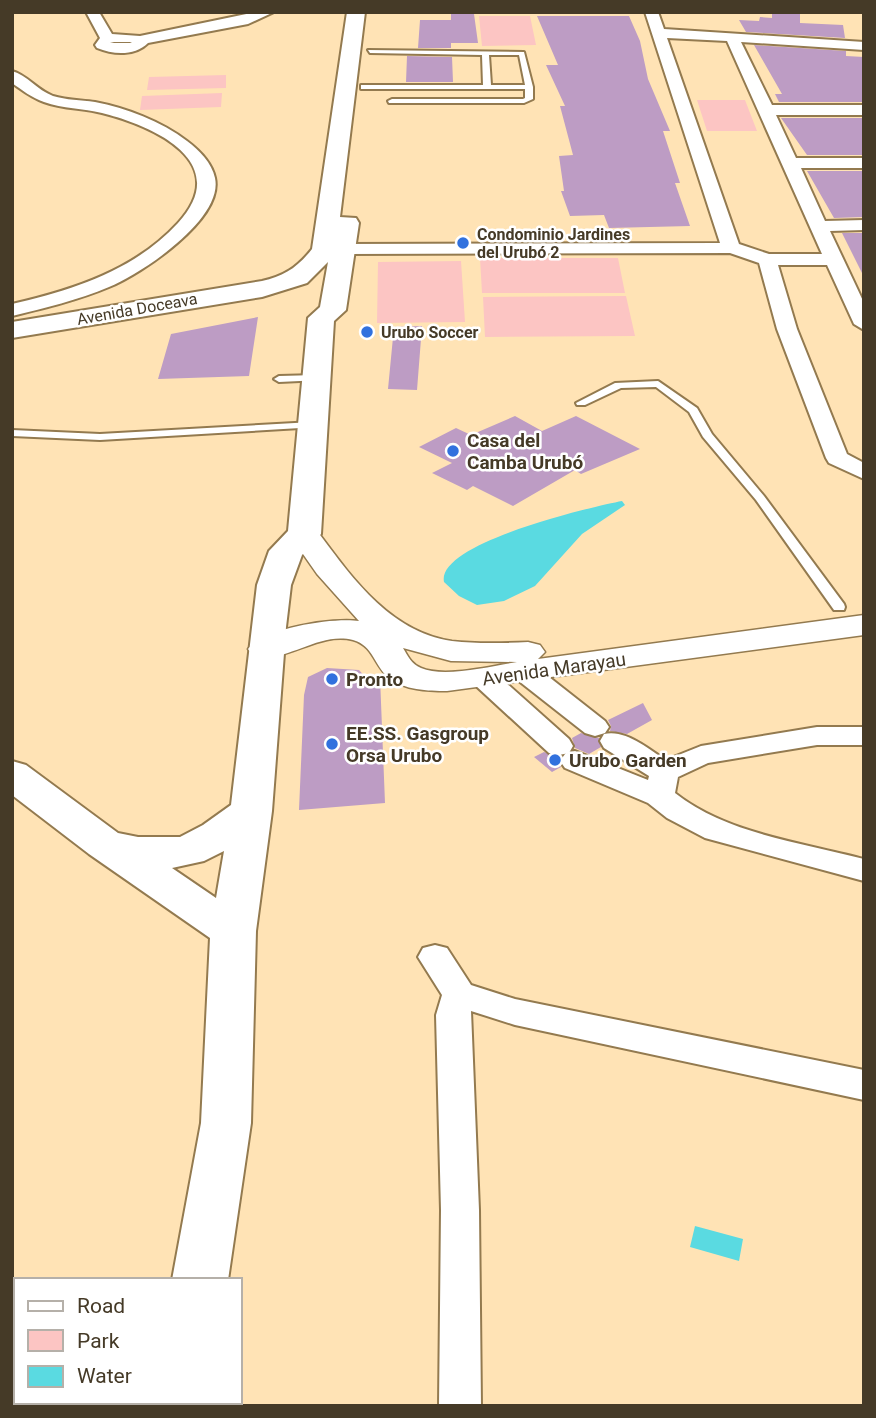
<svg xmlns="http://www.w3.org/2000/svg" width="876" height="1418" font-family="Roboto,sans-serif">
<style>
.green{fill:#fcc5c3}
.water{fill:#5adae1}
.building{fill:#bd9cc4}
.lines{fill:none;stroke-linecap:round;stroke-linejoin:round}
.service-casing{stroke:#937a4f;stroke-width:4}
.minor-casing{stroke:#937a4f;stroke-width:4}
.tertiary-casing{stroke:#937a4f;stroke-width:3}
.secondary-casing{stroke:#937a4f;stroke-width:4}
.service{fill:#fff;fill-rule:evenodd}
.minor{fill:#fff;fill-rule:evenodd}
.tertiary{fill:#fff;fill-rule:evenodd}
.secondary{fill:#fff;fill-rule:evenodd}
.poi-dot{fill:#3171de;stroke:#fff;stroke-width:2.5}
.labels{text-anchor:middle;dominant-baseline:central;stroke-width:5;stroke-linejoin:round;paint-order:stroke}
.far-poi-label{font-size:16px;font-weight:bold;fill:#453a27;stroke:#fff;text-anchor:start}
.far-street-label{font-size:16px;fill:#453a27;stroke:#fff}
.poi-label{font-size:19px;font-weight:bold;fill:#453a27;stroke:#fff;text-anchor:start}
.street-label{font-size:19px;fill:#453a27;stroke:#fff}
</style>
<rect width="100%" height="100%" fill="#ffe3b5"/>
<!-- green -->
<path class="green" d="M 479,16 L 530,16 L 536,45 L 482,46 Z
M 226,75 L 226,88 L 147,90 L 149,77 Z
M 222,93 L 221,107 L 140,110 L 142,96 Z
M 697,100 L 745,100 L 757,131 L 707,131 Z
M 480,258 L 618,258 L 625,293 L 482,293 Z
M 461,261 L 465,322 L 377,323 L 378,262 Z
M 626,296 L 635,336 L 485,337 L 483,297 Z"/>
<!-- water -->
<path class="water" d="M 622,501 L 625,505 L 582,534 L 535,586 L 504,601 L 477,605 L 459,596 L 444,582 C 436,543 591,507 622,501 Z
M 695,1226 L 743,1239 L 739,1261 L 690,1247 Z"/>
<!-- building -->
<path class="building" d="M 772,12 L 800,12 L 800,23 L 843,25 L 845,38 L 746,32 L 739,20 L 759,21 L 760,17 L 772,18 Z
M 451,14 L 474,14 L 478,43 L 451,43 L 451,48 L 418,48 L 420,20 L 451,20 Z
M 537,16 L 629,16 L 640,41 L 648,79 L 670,131 L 663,131 L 680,183 L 675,183 L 690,226 L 609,228 L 604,215 L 570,216 L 561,191 L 564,191 L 559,156 L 573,155 L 560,106 L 565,106 L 546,65 L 558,65 Z
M 754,45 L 846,51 L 846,56 L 864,57 L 864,102 L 779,102 L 775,94 L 782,94 Z
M 407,56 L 452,57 L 453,82 L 406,82 Z
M 781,118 L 864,118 L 864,155 L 807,155 Z
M 807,171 L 864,171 L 864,217 L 834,218 Z
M 842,233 L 864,233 L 864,277 Z
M 258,317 L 249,376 L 158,379 L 171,334 Z
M 422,326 L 417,390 L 388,389 L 394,327 Z
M 515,416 L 542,431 L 576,416 L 640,449 L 581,474 L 575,470 L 513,506 L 473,486 L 467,490 L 432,473 L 452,463 L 419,447 L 456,428 L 471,435 Z
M 327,668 L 359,670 L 367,679 L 380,677 L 385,803 L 299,810 L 304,695 L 308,677 Z
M 643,703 L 652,720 L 627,734 L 610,731 L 611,726 L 608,720 Z
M 581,733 L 599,738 L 601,747 L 589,754 L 575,748 L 572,738 Z
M 544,752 L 559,758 L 557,761 L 561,767 L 552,772 L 534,757 Z"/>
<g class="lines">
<!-- service casing -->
<g class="service-casing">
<path id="service" d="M 368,50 L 524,52 L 533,87 L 533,99 L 524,103 L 389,103 L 388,101 L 392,99 L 523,99 L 525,98 L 525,89 L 361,89 L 361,85 L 483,85 L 482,55 L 370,53 ZM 489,55 L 519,55 L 525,85 L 491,85 Z
M 317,375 L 322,378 L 321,380 L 279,382 L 274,379 L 279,376 Z
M 658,381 L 697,408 L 712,434 L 764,496 L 844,604 L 845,607 L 844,610 L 834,610 L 756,500 L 703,437 L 689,412 L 656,387 L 621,388 L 585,405 L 577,405 L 576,403 L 615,383 Z
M 313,422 L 317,423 L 317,427 L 100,440 L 12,436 L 12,430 L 100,434 Z"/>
</g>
<!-- minor casing -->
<g class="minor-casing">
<path id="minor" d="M 86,12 L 99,12 L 112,34 L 140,36 L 256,12 L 274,12 L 248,24 L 148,43 C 135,56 114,55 97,48 L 95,45 L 100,38 ZM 114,42 L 130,42 L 132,43 L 110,43 Z
M 645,12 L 658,12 L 664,29 L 864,42 L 864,50 L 741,42 L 772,105 L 864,105 L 864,115 L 776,115 L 796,158 L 864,158 L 864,168 L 801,168 L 825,221 L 864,220 L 864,230 L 830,231 L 864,303 L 864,330 L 854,324 L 827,265 L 778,265 L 797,329 L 847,454 L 864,463 L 864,479 L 829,463 L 826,458 L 777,329 L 759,263 L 730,253 L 344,254 L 335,249 L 344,244 L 720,243 ZM 667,38 L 727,41 L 822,254 L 769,254 L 739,244 Z
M 12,71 C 27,75 37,90 53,96 C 66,100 81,100 95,102 C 126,108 161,121 187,141 C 199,150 212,163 215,178 C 224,219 141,274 109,287 C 78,300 45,308 12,316 L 12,304 C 73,290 135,270 178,223 C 234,162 154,126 102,113 C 83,108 63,109 44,102 C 32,98 22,90 12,83 Z
M 525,664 L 535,666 L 605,721 L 609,727 L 605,733 L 595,736 L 585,733 L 515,678 L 511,672 L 515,666 Z
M 485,671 L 495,673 L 569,739 L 573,746 L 569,753 L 559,755 L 549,753 L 475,685 L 471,679 L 475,673 Z
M 817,727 L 864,727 L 864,745 L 817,745 L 708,763 L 678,777 L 675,793 C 727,834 800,842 864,859 L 864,881 L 705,838 L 667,818 L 648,803 L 565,768 L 560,761 L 565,754 L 575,751 L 648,780 L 649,776 L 604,748 L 600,741 L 604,734 C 626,729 648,749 666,760 L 701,746 Z
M 435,945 L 447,948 L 471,985 L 515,999 L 864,1070 L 864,1100 L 515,1025 L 471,1011 L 479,1210 L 481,1406 L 439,1406 L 441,1210 L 436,1015 L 442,995 L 418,957 L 423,948 Z"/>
</g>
<!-- tertiary casing -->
<g class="tertiary-casing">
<path id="tertiary" d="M 304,525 L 315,528 C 350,575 389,632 452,641 C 478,644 503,643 528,642 L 540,645 L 545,652 L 538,659 L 864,615 L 864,635 L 447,691 C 428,691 404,690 389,678 C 374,666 374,646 353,640 C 318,631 287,664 253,656 L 248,649 C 263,628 334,617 359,621 L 317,574 L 289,534 L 293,528 ZM 403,648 L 451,661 L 517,662 C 492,666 444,678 421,668 C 411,664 408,656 403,648 Z"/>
</g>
<!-- secondary casing -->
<g class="secondary-casing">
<path id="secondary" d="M 347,12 L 365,12 L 340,217 L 356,218 L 359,223 L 346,310 L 334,321 L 321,534 L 302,555 L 291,585 L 286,627 L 272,811 L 256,931 L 251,1123 L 228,1280 L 172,1280 L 201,1123 L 210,938 L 89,854 L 12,795 L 12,761 L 26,765 L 118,833 L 138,837 L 180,837 L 203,825 L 231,805 L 257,585 L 269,551 L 288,531 L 308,318 L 320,307 L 328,262 L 307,283 L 262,297 L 12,338 L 12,322 L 262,281 C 284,276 297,268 312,249 ZM 224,851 L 216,898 L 172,868 L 204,861 Z
M 150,1402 L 209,1402 L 209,1406 L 150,1406 Z"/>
</g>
<!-- service -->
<use href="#service" class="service"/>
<!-- minor -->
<use href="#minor" class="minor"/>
<!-- tertiary -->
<use href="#tertiary" class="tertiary"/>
<!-- secondary -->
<use href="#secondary" class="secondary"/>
</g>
<!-- markers -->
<g class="poi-dot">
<circle cx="463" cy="243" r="7"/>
<circle cx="367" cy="332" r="7"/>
<circle cx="453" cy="451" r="7"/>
<circle cx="332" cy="679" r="7"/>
<circle cx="332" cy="744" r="7"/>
<circle cx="555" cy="760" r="7"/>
</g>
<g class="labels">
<!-- far-poi labels -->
<g class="far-poi-label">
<text x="477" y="234">Condominio Jardines<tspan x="477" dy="18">del Urubó 2</tspan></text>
<text x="381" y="332">Urubo Soccer</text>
</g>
<!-- far-street labels -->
<g class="far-street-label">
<text transform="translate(137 309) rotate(-10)">Avenida Doceava</text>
</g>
<!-- poi labels -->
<g class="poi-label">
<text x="467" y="440">Casa del<tspan x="467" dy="22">Camba Urubó</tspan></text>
<text x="346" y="679">Pronto</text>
<text x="346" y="733">EE.SS. Gasgroup<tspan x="346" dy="22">Orsa Urubo</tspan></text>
<text x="569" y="760">Urubo Garden</text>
</g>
<!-- street labels -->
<g class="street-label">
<text transform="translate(554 669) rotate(-8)">Avenida Marayau</text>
</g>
</g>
<!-- border -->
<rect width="876" height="1418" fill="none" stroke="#453a27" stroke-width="28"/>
<!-- legend -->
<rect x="14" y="1278" width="228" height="126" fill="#ffffff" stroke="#b5b0a9" stroke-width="2"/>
<rect x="28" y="1301" width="35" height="10" fill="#ffffff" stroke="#b5b0a9" stroke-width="2"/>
<text x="77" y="1313" font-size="21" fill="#453a27">Road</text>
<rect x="28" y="1330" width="35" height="21" fill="#fcc5c3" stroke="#b5b0a9" stroke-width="2"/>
<text x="77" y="1348" font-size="21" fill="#453a27">Park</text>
<rect x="28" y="1366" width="35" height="21" fill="#5adae1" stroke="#b5b0a9" stroke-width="2"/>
<text x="77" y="1383" font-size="21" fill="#453a27">Water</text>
</svg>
